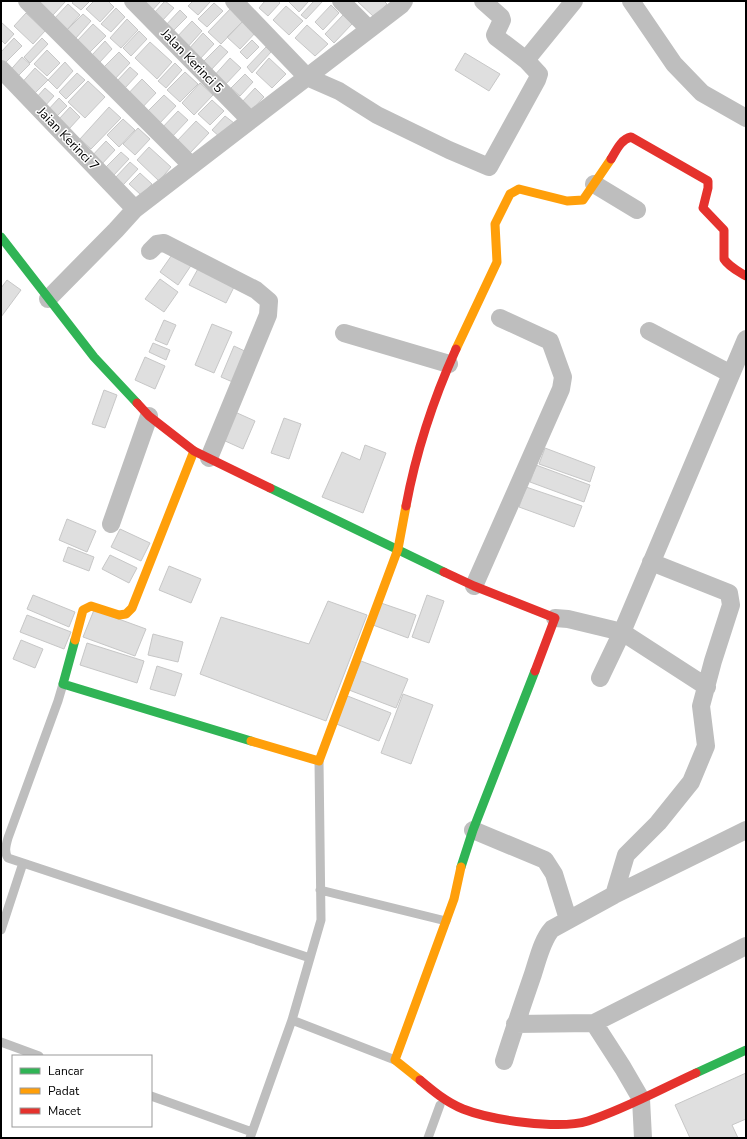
<svg xmlns="http://www.w3.org/2000/svg" width="747" height="1139" font-family="'Nunito Sans',sans-serif">
<style>
.building{fill:#dfdfdf;stroke:#c7c7c7}
.lines{fill:none;stroke-linecap:round;stroke-linejoin:round}
.lane{stroke:#bebebe;stroke-width:9}
.street{stroke:#bebebe;stroke-width:18}
.fast{stroke:#30b455;stroke-width:9}
.slow{stroke:#ff9f0a;stroke-width:9}
.jam{stroke:#e5322d;stroke-width:9}
.labels{text-anchor:middle;dominant-baseline:central;stroke-width:3;stroke-linejoin:round;paint-order:stroke}
.street-label{font-size:13px;fill:#000;stroke:#fff}
</style>
<rect width="100%" height="100%" fill="#fff"/>
<!-- building -->
<path class="building" d="M 37,1 L 66,1 L 53,15 Z
M 74,1 L 90,1 L 81,10 L 72,3 Z
M 94,1 L 108,1 L 114,7 L 100,22 L 86,9 Z
M 142,1 L 161,1 L 148,15 Z
M 165,1 L 174,8 L 162,21 L 154,13 Z
M 193,1 L 211,1 L 198,15 L 188,6 Z
M 265,1 L 278,1 L 280,3 L 268,16 L 259,8 Z
M 288,1 L 309,1 L 299,12 Z
M 314,1 L 323,1 L 306,19 L 301,15 Z
M 357,1 L 384,1 L 387,4 L 374,17 Z
M 214,3 L 223,11 L 207,27 L 198,19 Z
M 68,4 L 80,15 L 65,32 L 53,20 Z
M 331,5 L 339,13 L 323,30 L 315,22 Z
M 233,6 L 246,18 L 221,44 L 208,32 Z
M 286,6 L 303,21 L 289,35 L 273,20 Z
M 116,8 L 125,17 L 111,32 L 101,24 Z
M 180,10 L 187,17 L 171,33 L 164,27 Z
M 26,13 L 45,31 L 33,44 L 14,26 Z
M 83,14 L 91,21 L 76,38 L 67,30 Z
M 343,15 L 352,24 L 334,43 L 325,34 Z
M 246,18 L 258,30 L 240,49 L 227,37 Z
M 127,19 L 138,30 L 121,48 L 110,38 Z
M 192,21 L 202,31 L 185,50 L 174,40 Z
M 1,22 L 14,34 L 5,44 L 1,40 Z
M 93,24 L 106,36 L 89,53 L 77,41 Z
M 307,25 L 328,44 L 315,56 L 295,38 Z
M 139,31 L 147,39 L 131,56 L 123,48 Z
M 203,33 L 214,44 L 199,60 L 188,50 Z
M 14,38 L 22,46 L 5,63 L 1,60 L 1,52 Z
M 42,38 L 48,44 L 30,63 L 24,57 Z
M 252,40 L 259,47 L 247,59 L 240,52 Z
M 105,41 L 112,49 L 100,62 L 92,55 Z
M 150,42 L 172,62 L 157,79 L 135,58 Z
M 220,45 L 228,52 L 210,71 L 202,63 Z
M 266,47 L 271,52 L 252,73 L 247,67 Z
M 47,50 L 60,63 L 47,76 L 34,64 Z
M 119,52 L 130,63 L 113,81 L 101,70 Z
M 465,53 L 500,74 L 489,91 L 455,70 Z
M 22,57 L 30,64 L 13,81 L 6,75 Z
M 230,58 L 241,68 L 223,87 L 213,77 Z
M 269,58 L 286,74 L 272,88 L 256,73 Z
M 65,62 L 73,71 L 57,89 L 48,80 Z
M 175,63 L 182,70 L 166,88 L 158,81 Z
M 130,67 L 138,74 L 125,88 L 117,81 Z
M 35,68 L 48,80 L 30,98 L 18,87 Z
M 185,72 L 198,84 L 180,102 L 167,90 Z
M 77,73 L 85,80 L 66,99 L 59,92 Z
M 245,74 L 253,82 L 240,96 L 231,88 Z
M 142,79 L 156,93 L 139,111 L 124,98 Z
M 88,81 L 105,97 L 85,118 L 68,102 Z
M 200,83 L 213,95 L 194,115 L 182,103 Z
M 45,88 L 54,96 L 44,107 L 36,98 Z
M 255,88 L 264,97 L 250,112 L 241,103 Z
M 164,95 L 176,106 L 159,124 L 147,112 Z
M 59,98 L 67,106 L 55,118 L 47,111 Z
M 212,100 L 224,111 L 210,125 L 198,114 Z
M 70,107 L 80,117 L 69,129 L 59,119 Z
M 109,107 L 121,118 L 91,149 L 80,139 Z
M 178,111 L 188,120 L 170,139 L 160,130 Z
M 225,116 L 234,123 L 220,137 L 212,130 Z
M 123,119 L 135,130 L 119,147 L 107,135 Z
M 196,121 L 209,133 L 190,153 L 177,141 Z
M 138,128 L 150,139 L 135,155 L 123,144 Z
M 106,141 L 115,150 L 100,166 L 90,158 Z
M 149,147 L 171,167 L 159,181 L 137,160 Z
M 121,152 L 129,159 L 113,176 L 105,168 Z
M 130,162 L 138,169 L 123,185 L 115,178 Z
M 140,173 L 152,184 L 141,195 L 129,184 Z
M 174,252 L 192,264 L 178,285 L 160,272 Z
M 199,267 L 235,285 L 226,303 L 189,285 Z
M 160,279 L 178,292 L 164,312 L 145,299 Z
M 7,280 L 21,290 L 1,317 L 1,288 Z
M 164,320 L 176,325 L 167,345 L 155,340 Z
M 212,324 L 232,332 L 214,373 L 195,365 Z
M 153,343 L 170,350 L 166,360 L 149,352 Z
M 234,346 L 249,353 L 235,383 L 221,377 Z
M 145,357 L 165,366 L 155,389 L 135,380 Z
M 104,390 L 117,395 L 105,428 L 92,424 Z
M 235,412 L 255,421 L 243,449 L 223,440 Z
M 284,418 L 301,424 L 289,459 L 271,453 Z
M 365,445 L 386,453 L 363,513 L 322,497 L 342,452 L 360,460 Z
M 545,448 L 595,467 L 590,482 L 539,464 Z
M 536,465 L 590,485 L 584,502 L 530,482 Z
M 526,487 L 582,506 L 574,527 L 519,507 Z
M 67,519 L 96,531 L 87,552 L 59,540 Z
M 120,529 L 150,543 L 141,561 L 111,547 Z
M 68,547 L 94,557 L 89,571 L 63,561 Z
M 110,555 L 137,568 L 129,583 L 102,569 Z
M 169,566 L 201,579 L 191,603 L 159,590 Z
M 33,595 L 75,612 L 69,627 L 27,609 Z
M 427,595 L 444,601 L 429,643 L 412,637 Z
M 328,601 L 367,615 L 326,721 L 200,674 L 221,617 L 309,644 Z
M 381,603 L 416,615 L 408,638 L 373,625 Z
M 94,610 L 146,629 L 135,656 L 83,637 Z
M 27,615 L 71,632 L 64,649 L 20,632 Z
M 153,634 L 183,642 L 178,662 L 148,655 Z
M 21,640 L 43,649 L 35,668 L 13,659 Z
M 87,643 L 144,661 L 137,683 L 80,665 Z
M 361,661 L 408,679 L 396,708 L 349,690 Z
M 157,666 L 182,674 L 175,696 L 150,689 Z
M 403,694 L 433,705 L 411,764 L 381,753 Z
M 345,695 L 391,713 L 379,741 L 334,723 Z
M 746,1073 L 746,1119 L 732,1125 L 738,1138 L 690,1138 L 675,1105 Z"/>
<g class="lines">
<!-- lane -->
<path class="lane" d="M 63,684 L 58,701 L 8,838 C 6,845 4,852 8,858 L 310,958
M 320,890 L 446,921
M 1,930 L 23,863
M 292,1020 L 395,1060
M 1,1042 L 39,1056
M 151,1096 L 252,1132
M 250,1138 L 292,1020 L 321,920 L 319,761
M 428,1138 L 440,1105"/>
<!-- street -->
<path class="street" d="M 27,1 L 191,165
M 133,1 L 250,120
M 234,1 L 307,77 L 339,91 L 377,115 L 449,150 L 489,167 L 537,80 L 539,74 L 526,60 L 496,37 L 495,35 L 502,20 L 501,17 L 483,1
M 341,1 L 369,29
M 631,1 L 674,64 L 702,93 L 746,118
M 526,60 L 574,1
M 1,69 L 135,209
M 594,184 L 637,210
M 150,251 L 157,244 L 164,243 L 256,290 L 269,301 L 268,315 L 209,458
M 48,299 L 116,230 L 135,209 L 401,5 L 404,1
M 649,331 L 731,374
M 344,333 L 449,364
M 111,524 L 149,416
M 474,586 L 561,389 L 563,377 L 550,341 L 500,318
M 555,618 L 568,619 L 622,632 L 746,339
M 600,678 L 622,632 L 707,687
M 473,830 L 545,860 L 554,874 L 568,919
M 614,895 L 626,855 L 658,823 L 691,782 L 706,746 L 701,706 L 713,661 L 731,605 L 729,593 L 651,562
M 515,1024 L 594,1023
M 504,1061 C 513,1032 523,1003 533,974 C 538,959 542,940 552,929 L 614,895 L 746,830
M 643,1138 L 641,1099 L 623,1068 L 594,1023 L 746,946"/>
<!-- fast -->
<path class="fast" d="M 1,237 L 94,357 L 137,403
M 270,488 L 444,572
M 75,640 L 63,684 L 251,741
M 461,867 L 473,830 L 535,671
M 696,1073 L 746,1050"/>
<!-- slow -->
<path class="slow" d="M 456,349 L 497,262 L 495,224 L 510,194 L 519,189 L 567,201 L 583,200 L 611,159
M 75,640 L 83,610 L 91,606 L 119,615 L 126,614 L 132,608 L 194,451
M 251,741 L 319,761 L 398,549 L 406,506
M 420,1080 L 395,1060 L 454,899 L 461,867"/>
<!-- jam -->
<path class="jam" d="M 611,159 C 616,151 621,139 631,137 L 708,181 L 708,188 L 703,208 L 724,230 L 724,259 C 729,267 738,271 746,276
M 137,403 L 149,416 L 194,451 L 270,488
M 406,506 C 416,452 433,400 456,349
M 444,572 L 474,586 L 555,618 L 535,671
M 420,1080 C 433,1091 446,1102 463,1109 C 491,1120 559,1130 588,1121 C 625,1109 661,1089 696,1073"/>
</g>
<g class="labels">
<!-- street labels -->
<g class="street-label">
<text transform="translate(192 61) rotate(46)">Jalan Kerinci 5</text>
<text transform="translate(68 139) rotate(46)">Jaian Kerinci 7</text>
</g>
</g>
<!-- border -->
<rect width="747" height="1139" fill="none" stroke="#000000" stroke-width="4"/>
<!-- legend -->
<rect x="12" y="1055" width="140" height="72" fill="#ffffff" stroke="#999999"/>
<rect x="20" y="1068" width="20" height="6" fill="#30b455" stroke="#999999"/>
<text x="48" y="1075" font-size="12" fill="#000000">Lancar</text>
<rect x="20" y="1088" width="20" height="6" fill="#ff9f0a" stroke="#999999"/>
<text x="48" y="1095" font-size="12" fill="#000000">Padat</text>
<rect x="20" y="1108" width="20" height="6" fill="#e5322d" stroke="#999999"/>
<text x="48" y="1115" font-size="12" fill="#000000">Macet</text>
</svg>
